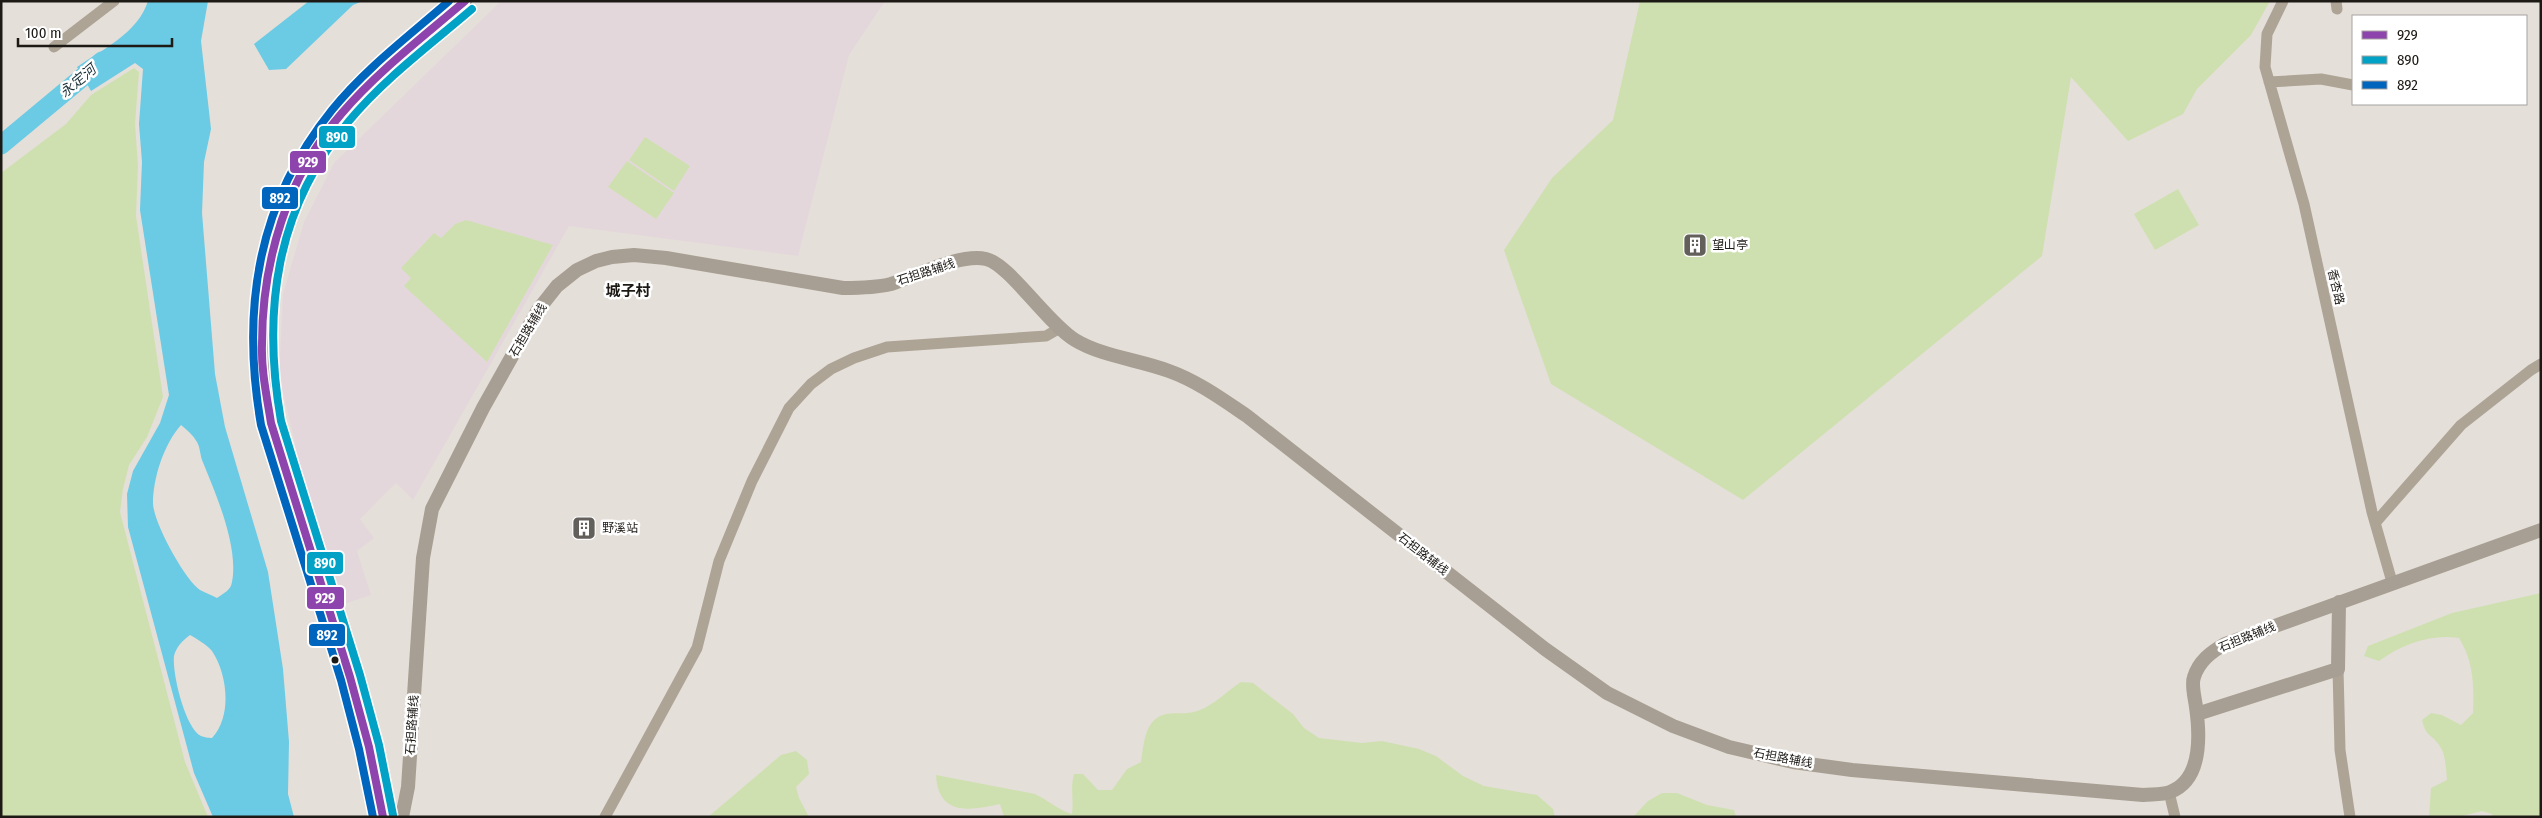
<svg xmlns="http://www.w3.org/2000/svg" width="2542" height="818" font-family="'Fira Sans Condensed','Noto Sans SC',sans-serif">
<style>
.industrial{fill:#e4d7dc}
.green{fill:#cfe0b0}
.water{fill:#6bcae4;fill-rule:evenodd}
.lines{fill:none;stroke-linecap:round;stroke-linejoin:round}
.river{stroke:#6bcae4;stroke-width:19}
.minor{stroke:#ada496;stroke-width:11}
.major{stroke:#a79f93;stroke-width:14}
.bus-1-casing{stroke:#fff;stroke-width:11}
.bus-2-casing{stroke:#fff;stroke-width:11}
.bus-3-casing{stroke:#fff;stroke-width:11}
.bus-1{stroke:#8e44ad;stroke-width:8}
.bus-2{stroke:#01a2c5;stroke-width:8}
.bus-3{stroke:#0065bd;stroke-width:8}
.bus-dot{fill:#1d1a16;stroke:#fff;stroke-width:2}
.labels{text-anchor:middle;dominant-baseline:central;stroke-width:5;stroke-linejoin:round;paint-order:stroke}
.poi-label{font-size:12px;fill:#1d1a16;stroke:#fff;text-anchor:start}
.street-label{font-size:12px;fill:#1d1a16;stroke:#fff}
.water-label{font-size:14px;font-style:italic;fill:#1c3239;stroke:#fff}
.quarter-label{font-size:15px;font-weight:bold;fill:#1d1a16;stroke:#fff}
.line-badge{stroke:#fff;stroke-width:2}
.badge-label{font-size:14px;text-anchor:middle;font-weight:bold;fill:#fff}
</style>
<rect width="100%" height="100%" fill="#e4dfd9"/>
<!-- industrial -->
<path class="industrial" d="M 501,1 L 885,1 L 849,55 L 798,256 L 569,226 L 413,500 L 396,483 L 360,519 L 374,538 L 357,551 L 371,595 L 341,605 L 300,465 L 279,375 L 283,294 L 304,222 L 334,163 Z"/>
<!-- green -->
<path class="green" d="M 1640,1 L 2270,1 L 2251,35 L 2197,89 L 2183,114 L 2128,141 L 2071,77 L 2042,256 L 1743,500 L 1551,384 L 1504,250 L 1552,178 L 1613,120 Z
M 134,68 L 139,72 L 135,124 L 138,166 L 136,216 L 163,397 L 147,437 L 129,465 L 123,489 L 120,512 L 185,762 L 208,817 L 1,817 L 1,173 L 66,124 L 91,95 Z
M 645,137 L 690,166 L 674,191 L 629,160 Z
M 627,161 L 674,193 L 656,219 L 608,187 Z
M 2178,189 L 2199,225 L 2155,250 L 2134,214 Z
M 466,220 L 553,245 L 487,362 L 404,286 L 411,278 L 401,268 L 434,233 L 441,238 L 455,224 Z
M 2541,593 L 2541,817 L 2493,817 L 2492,814 L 2482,811 L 2458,817 L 2429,817 L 2431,788 L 2447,780 C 2446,769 2446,754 2439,745 C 2430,732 2427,739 2422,720 L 2431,713 L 2442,715 L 2461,725 L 2473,713 C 2474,686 2474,662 2459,638 C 2430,634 2403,644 2379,661 L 2364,656 L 2368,646 L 2452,613 Z
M 1241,682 L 1253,683 L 1293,714 L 1304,728 L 1319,738 L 1362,743 L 1382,741 L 1419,749 L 1436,756 L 1463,776 L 1484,786 L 1537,795 L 1553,809 L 1555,817 L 1004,817 L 1000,804 C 970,811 938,816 936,775 L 1035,794 C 1048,800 1058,810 1072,814 C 1074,800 1070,788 1074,774 L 1083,774 L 1098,790 L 1112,790 L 1127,769 L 1141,762 C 1144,744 1144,719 1166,714 C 1177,712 1188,715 1200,710 C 1215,704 1227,691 1241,682 Z
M 796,751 L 807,760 L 809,774 L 796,787 L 799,798 L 809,817 L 708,817 L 781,755 Z
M 1662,793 L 1677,793 L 1707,805 L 1734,810 L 1736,817 L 1633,817 L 1648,801 Z"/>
<!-- water -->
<path class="water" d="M 148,1 L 208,1 L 201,41 L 211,129 L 204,162 L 202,213 L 215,374 L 225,427 L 268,572 L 283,669 L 289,742 L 288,794 L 294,817 L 213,817 L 194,773 L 128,527 L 127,494 L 133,471 L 160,423 L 169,395 L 140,210 L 142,162 L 139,124 L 143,69 L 135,63 L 91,91 L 77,67 C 103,49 138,33 148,1 ZM 181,425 C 187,430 193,435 197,442 C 200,447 200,454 202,460 C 215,492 239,546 232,582 C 231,590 224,593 217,598 C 212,595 205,593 200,590 C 185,580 153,522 153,503 C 153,478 164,444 181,425 ZM 190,635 C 197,639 207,645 212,651 C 228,675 232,717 212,738 C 209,738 203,737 201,736 C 185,728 172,673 174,656 C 176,647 183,640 190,635 Z
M 309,1 L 363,1 L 353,5 L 286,69 L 269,70 L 254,44 Z"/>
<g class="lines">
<!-- river -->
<path class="river" d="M 1,145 L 102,61"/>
<!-- minor -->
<path class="minor" d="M 2283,1 L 2267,34 L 2265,67 L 2304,204 L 2372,512 L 2392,582
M 2336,1 L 2337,9
M 54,47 L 114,1
M 2269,82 L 2321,79 L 2353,85
M 2375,523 L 2461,425 L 2531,370 L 2541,364
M 2338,669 L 2340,750 L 2350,817
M 2169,792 L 2175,817
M 605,817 L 697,648 L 719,561 L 752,481 L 789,408 L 811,384 L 831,369 L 854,358 L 887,347 L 1046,336 L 1060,328"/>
<!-- major -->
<path class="major" d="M 2197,714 L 2338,669 L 2339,602
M 383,817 C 368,723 336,631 308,540 C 295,502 280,463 271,423 C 248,319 266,221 327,133 C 360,85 421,40 465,1
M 402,817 L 408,787 L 423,558 L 432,509 L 483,408 L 538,310 L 557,286 L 577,270 L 596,261 L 612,257 L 634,255 L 666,258 L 843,288 C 859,288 875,288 891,284 C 917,276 960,253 986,259 C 1009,264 1048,324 1075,340 C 1101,356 1140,360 1169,371 C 1197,381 1222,399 1247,416 L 1545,649 L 1607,693 L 1673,726 L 1729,747 L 1793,762 L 1852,770 L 2143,795 C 2151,794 2162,795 2170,792 C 2202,780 2200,735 2196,707 C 2195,698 2191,685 2194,677 C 2199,661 2211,652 2225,644 L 2541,530"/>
<!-- bus-1 casing -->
<g class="bus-1-casing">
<path id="bus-1" d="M 383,817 L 369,747 L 350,677 L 271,423 C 267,397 261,371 262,344 C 262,262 287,176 342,113 C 378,71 423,37 465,1"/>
</g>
<!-- bus-2 casing -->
<g class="bus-2-casing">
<path id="bus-2" d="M 393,815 L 379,745 L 360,675 L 281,421 C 262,312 275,209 349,121 C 384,79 430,45 472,9"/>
</g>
<!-- bus-3 casing -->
<g class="bus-3-casing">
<path id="bus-3" d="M 373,817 L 359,749 L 341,680 L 261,425 C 241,310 257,203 332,110 C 366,68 409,36 449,1"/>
</g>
<!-- bus-1 -->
<use href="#bus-1" class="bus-1"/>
<!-- bus-2 -->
<use href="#bus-2" class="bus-2"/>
<!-- bus-3 -->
<use href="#bus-3" class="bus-3"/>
</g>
<!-- icons -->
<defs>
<g id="building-square" transform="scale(1.25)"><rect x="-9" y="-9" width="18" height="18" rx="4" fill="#635f5a" stroke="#fff"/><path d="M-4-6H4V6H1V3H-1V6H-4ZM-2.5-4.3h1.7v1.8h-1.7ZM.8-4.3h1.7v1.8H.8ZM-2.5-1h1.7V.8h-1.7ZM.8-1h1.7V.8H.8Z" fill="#fff"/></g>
</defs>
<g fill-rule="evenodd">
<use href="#building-square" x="1695" y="245"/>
<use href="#building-square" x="584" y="528"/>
</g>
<!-- markers -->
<circle class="bus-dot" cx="335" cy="660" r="4.5"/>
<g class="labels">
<!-- poi labels -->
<g class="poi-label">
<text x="1712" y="245">望山亭</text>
<text x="602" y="528">野溪站</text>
</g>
<!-- street labels -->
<g class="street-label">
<text transform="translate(926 272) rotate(-18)">石担路辅线</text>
<text transform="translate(2336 287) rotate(77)">香杏路</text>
<text transform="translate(528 330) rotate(-59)">石担路辅线</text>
<text transform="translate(1423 554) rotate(38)">石担路辅线</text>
<text transform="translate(2247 637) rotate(-22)">石担路辅线</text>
<text transform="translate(412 725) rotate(-86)">石担路辅线</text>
<text transform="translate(1783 758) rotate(11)">石担路辅线</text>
</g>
<!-- water labels -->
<g class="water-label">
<text transform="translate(78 81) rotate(-40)">永定河</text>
</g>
<!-- quarter labels -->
<g class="quarter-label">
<text x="628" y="291">城子村</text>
</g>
</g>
<g class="line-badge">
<rect x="318" y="125" width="38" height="24" rx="5" fill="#01a2c5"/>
<rect x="289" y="150" width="38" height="24" rx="5" fill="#8e44ad"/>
<rect x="261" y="186" width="38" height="24" rx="5" fill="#0065bd"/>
<rect x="306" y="551" width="38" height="24" rx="5" fill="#01a2c5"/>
<rect x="306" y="586" width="39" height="24" rx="5" fill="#8e44ad"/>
<rect x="308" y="623" width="38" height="24" rx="5" fill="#0065bd"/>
</g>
<g class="badge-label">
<text x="337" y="142">890</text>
<text x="308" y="167">929</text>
<text x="280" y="203">892</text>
<text x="325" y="568">890</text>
<text x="325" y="603">929</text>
<text x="327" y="640">892</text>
</g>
<!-- border -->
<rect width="2542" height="818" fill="none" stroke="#1d1a16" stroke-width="5"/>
<!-- legend -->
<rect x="2352" y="15" width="175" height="90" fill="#ffffff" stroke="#a5a3a2"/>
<rect x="2362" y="31" width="25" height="8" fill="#8e44ad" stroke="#a5a3a2"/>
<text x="2397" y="40" font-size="15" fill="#1d1a16">929</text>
<rect x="2362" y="56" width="25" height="8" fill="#01a2c5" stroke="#a5a3a2"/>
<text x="2397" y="65" font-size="15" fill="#1d1a16">890</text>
<rect x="2362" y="81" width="25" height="8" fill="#0065bd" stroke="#a5a3a2"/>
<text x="2397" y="90" font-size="15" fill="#1d1a16">892</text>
<!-- scale -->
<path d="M18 38v8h154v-8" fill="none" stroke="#1d1a16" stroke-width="2.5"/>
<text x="25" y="38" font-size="15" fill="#1d1a16" stroke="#ffffff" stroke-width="4" paint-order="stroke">100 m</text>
</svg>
